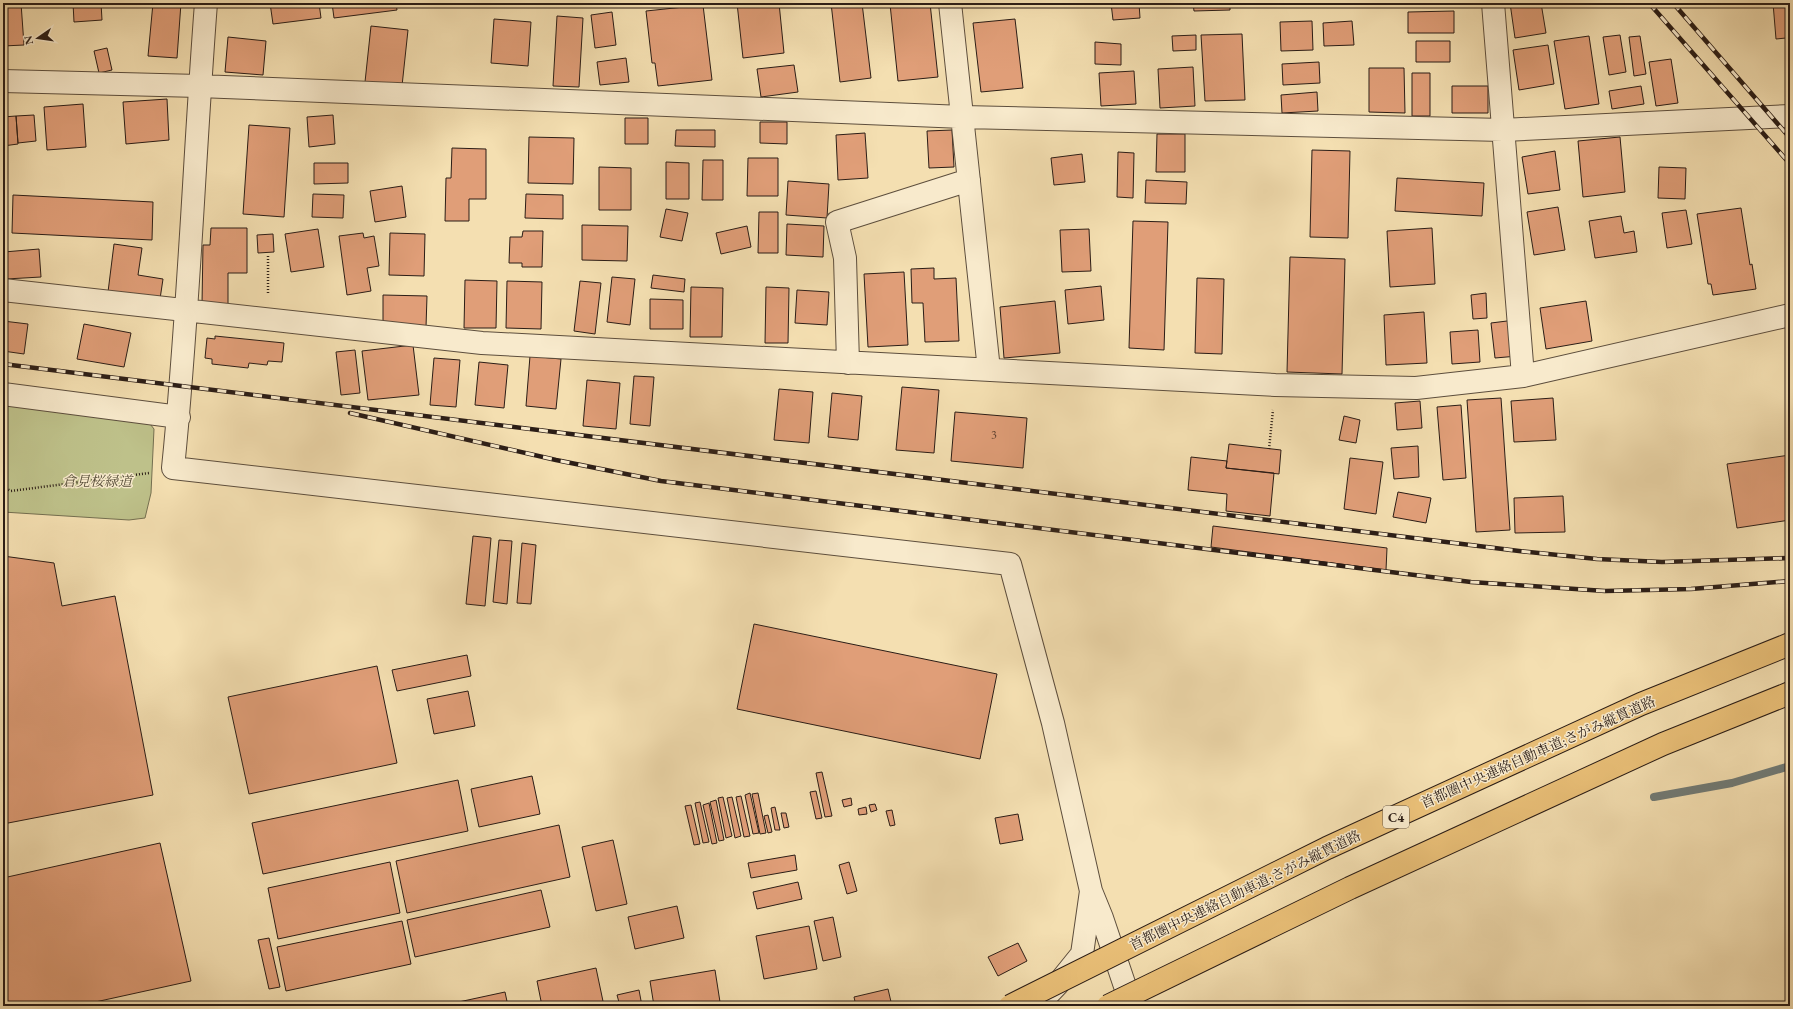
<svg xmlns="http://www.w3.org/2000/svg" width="1793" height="1009" font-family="'EB Garamond','Noto Serif JP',serif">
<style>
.green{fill:#bec18a;stroke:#746f50}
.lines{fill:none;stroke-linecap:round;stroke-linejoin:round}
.stream{stroke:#717b76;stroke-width:8}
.building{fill:#e09e78;stroke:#2b1d16}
.minor-casing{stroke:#5d4e3d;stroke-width:24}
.path{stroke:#2b1d16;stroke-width:2.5;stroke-dasharray:1 2;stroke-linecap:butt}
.minor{stroke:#f8eacc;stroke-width:22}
.rail-casing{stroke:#2b1d16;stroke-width:4.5}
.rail{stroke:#f8eacc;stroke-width:3;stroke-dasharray:9;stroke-linecap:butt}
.highway-bridge-casing{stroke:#2b1d16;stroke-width:24;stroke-linecap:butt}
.highway-bridge{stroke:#eac078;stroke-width:22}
.labels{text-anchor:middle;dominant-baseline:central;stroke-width:3;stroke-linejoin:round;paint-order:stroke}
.number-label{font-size:12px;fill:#583d2e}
.shield{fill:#f8eacc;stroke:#685a4d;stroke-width:1}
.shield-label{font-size:13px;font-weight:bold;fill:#2b1d16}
.park-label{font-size:14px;font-style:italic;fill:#574e39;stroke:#f8eacc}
.street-label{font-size:14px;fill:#2b1d16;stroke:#f8eacc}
</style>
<rect width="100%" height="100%" fill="#f4dfb1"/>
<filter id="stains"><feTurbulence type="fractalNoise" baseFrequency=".005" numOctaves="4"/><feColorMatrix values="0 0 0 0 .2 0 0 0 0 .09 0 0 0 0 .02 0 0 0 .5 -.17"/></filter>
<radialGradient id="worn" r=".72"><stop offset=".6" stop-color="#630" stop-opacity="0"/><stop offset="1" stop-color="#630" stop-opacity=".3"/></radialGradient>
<!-- green -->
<path class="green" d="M 3,403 L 147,420 L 154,429 L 151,493 L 145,518 L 129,520 L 3,512 Z"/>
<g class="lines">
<!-- stream -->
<path class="stream" d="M 1654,797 L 1732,783 L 1790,766"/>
</g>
<!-- building -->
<path class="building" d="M 3,3 L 21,3 L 24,45 L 3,46 Z
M 73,3 L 101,3 L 102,20 L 74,22 Z
M 153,3 L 181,3 L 177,58 L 148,56 Z
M 270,3 L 319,3 L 321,18 L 273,24 Z
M 332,3 L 396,3 L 397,10 L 334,18 Z
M 737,3 L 779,3 L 784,53 L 743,58 Z
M 831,3 L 862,3 L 871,78 L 840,82 Z
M 902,3 L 930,3 L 938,77 L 898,81 L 890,4 Z
M 1111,3 L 1139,3 L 1140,18 L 1113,20 Z
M 1193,3 L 1230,3 L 1230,10 L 1194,11 Z
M 1510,3 L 1541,3 L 1546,33 L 1515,38 Z
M 1773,3 L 1790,3 L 1790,72 L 1786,38 L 1776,39 Z
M 703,5 L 712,80 L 658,86 L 655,63 L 652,63 L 646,11 Z
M 1454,11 L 1454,33 L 1408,33 L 1408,12 Z
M 612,12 L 616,45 L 595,48 L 591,15 Z
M 557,16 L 583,18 L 579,87 L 553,86 Z
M 494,19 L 531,22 L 528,66 L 491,63 Z
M 1015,19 L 1023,88 L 981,92 L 973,23 Z
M 1312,21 L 1313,50 L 1281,51 L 1280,22 Z
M 1352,21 L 1354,45 L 1324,46 L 1323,23 Z
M 371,26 L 408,30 L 402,86 L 365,82 Z
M 1242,34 L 1245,100 L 1205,101 L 1201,35 Z
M 1196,35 L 1196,50 L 1173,51 L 1172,36 Z
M 1620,35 L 1626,72 L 1609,75 L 1603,37 Z
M 1589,36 L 1599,104 L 1565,109 L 1554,41 Z
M 1640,36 L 1646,74 L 1634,76 L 1629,37 Z
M 228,37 L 266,41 L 263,75 L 225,72 Z
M 1416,41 L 1450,41 L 1450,62 L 1416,62 Z
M 1095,42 L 1121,44 L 1121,65 L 1095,64 Z
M 1548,45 L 1554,84 L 1519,90 L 1513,50 Z
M 107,48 L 112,70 L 99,73 L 94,51 Z
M 626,58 L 629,82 L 600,85 L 597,62 Z
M 1671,59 L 1678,103 L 1656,106 L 1649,62 Z
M 1319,62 L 1320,83 L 1283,85 L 1282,64 Z
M 794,65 L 798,92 L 761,97 L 757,69 Z
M 1193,67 L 1195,106 L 1160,108 L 1158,69 Z
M 1369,68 L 1404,68 L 1405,113 L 1369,112 Z
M 1134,71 L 1136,104 L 1101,106 L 1099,73 Z
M 1412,73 L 1430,73 L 1430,116 L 1412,116 Z
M 1452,86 L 1488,86 L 1488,113 L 1452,113 Z
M 1641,86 L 1644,104 L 1612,109 L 1609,91 Z
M 1317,92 L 1318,111 L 1282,113 L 1281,95 Z
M 167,99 L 169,140 L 126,144 L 123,102 Z
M 83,104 L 86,147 L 47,150 L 44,107 Z
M 34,115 L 36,141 L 18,143 L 16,116 Z
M 333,115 L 335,144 L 309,147 L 307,117 Z
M 16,116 L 18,144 L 3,146 L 3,117 Z
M 625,118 L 648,118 L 648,144 L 625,144 Z
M 760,122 L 787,122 L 787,144 L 760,143 Z
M 249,125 L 290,128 L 284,217 L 243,214 Z
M 676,130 L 715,130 L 715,147 L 675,146 Z
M 952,130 L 954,167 L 929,168 L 927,131 Z
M 865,133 L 868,178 L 838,180 L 836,135 Z
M 1157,134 L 1185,134 L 1185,172 L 1156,172 Z
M 529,137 L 574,138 L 573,184 L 528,183 Z
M 1620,137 L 1625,192 L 1583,197 L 1578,141 Z
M 452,148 L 486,149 L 486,199 L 469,199 L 469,221 L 445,221 L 446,178 L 451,178 Z
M 1312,150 L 1350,151 L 1348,238 L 1310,237 Z
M 1555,151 L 1560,190 L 1528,194 L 1522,157 Z
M 1118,152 L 1134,153 L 1133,198 L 1117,197 Z
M 1082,154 L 1085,182 L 1054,185 L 1051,158 Z
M 748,158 L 778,158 L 778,196 L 747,196 Z
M 703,160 L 723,160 L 723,200 L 702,200 Z
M 666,162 L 689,163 L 689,199 L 666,199 Z
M 314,163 L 348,163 L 348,183 L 314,184 Z
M 599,167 L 631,168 L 631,210 L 599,210 Z
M 1659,167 L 1686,168 L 1685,199 L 1658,198 Z
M 1397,178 L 1484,183 L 1482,216 L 1395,211 Z
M 1146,180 L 1187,182 L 1186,204 L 1145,203 Z
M 788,181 L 829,184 L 827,218 L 786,215 Z
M 402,186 L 406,217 L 375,222 L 370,191 Z
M 313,194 L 344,195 L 343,218 L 312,217 Z
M 526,194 L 563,195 L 563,219 L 525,218 Z
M 13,195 L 153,202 L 152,240 L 12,233 Z
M 1558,207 L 1565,250 L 1534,255 L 1527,212 Z
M 1741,208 L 1750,265 L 1752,264 L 1756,289 L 1713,295 L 1711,284 L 1708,284 L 1697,214 Z
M 666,209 L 688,213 L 682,241 L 660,237 Z
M 1686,210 L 1692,244 L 1667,248 L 1662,213 Z
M 759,212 L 778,212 L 778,253 L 758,253 Z
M 1621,216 L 1624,233 L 1634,231 L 1637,252 L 1595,258 L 1589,221 Z
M 1133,221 L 1168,222 L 1164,350 L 1129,348 Z
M 787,224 L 824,226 L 823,257 L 786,255 Z
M 582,225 L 628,226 L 627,261 L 582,260 Z
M 747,226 L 751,247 L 721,254 L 716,233 Z
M 211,228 L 247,228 L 247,273 L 228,273 L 228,304 L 202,304 L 203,245 L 210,245 Z
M 1432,228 L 1435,284 L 1390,287 L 1387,231 Z
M 318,229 L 324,267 L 291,272 L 285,234 Z
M 1089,229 L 1091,271 L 1062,272 L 1060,230 Z
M 523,231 L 543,231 L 542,267 L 522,267 L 522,263 L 509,263 L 510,237 L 522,237 Z
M 363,233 L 364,238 L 374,236 L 379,266 L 367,268 L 371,291 L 347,295 L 339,236 Z
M 390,233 L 425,234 L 424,276 L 389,275 Z
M 273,234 L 274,252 L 258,253 L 257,235 Z
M 114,244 L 142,248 L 138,275 L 163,279 L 160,299 L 108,292 Z
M 39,249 L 41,277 L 6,279 L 4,252 Z
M 1290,257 L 1345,259 L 1342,374 L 1287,372 Z
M 934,268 L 934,279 L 956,278 L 959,341 L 925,342 L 923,303 L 912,303 L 911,269 Z
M 904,272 L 908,345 L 868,347 L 864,274 Z
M 653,275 L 685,279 L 684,292 L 651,288 Z
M 612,277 L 635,279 L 630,325 L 607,322 Z
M 1197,278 L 1224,279 L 1222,354 L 1195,353 Z
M 465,280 L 497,281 L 496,328 L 464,328 Z
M 507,281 L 542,282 L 541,329 L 506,328 Z
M 580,281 L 601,283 L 595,334 L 574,331 Z
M 1101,286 L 1104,320 L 1068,324 L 1065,290 Z
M 691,287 L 723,288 L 722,337 L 690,337 Z
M 766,287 L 789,288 L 788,343 L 765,343 Z
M 797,290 L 829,292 L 827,325 L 795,323 Z
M 1486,293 L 1487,318 L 1473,319 L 1471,295 Z
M 383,295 L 427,296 L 426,327 L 383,326 Z
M 650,299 L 683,300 L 683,329 L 650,329 Z
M 1055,301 L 1060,353 L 1004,358 L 1000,307 Z
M 1586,301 L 1592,341 L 1546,349 L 1540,308 Z
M 1424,312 L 1427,363 L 1386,365 L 1384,315 Z
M 1515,320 L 1518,356 L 1495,358 L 1491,323 Z
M 3,321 L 28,324 L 24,354 L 3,351 Z
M 84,324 L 131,333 L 124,367 L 77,359 Z
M 1478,330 L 1480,362 L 1452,364 L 1450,332 Z
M 215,336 L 284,343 L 282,362 L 268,361 L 267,365 L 249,363 L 248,368 L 212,364 L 212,359 L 205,358 L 207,338 L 215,339 Z
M 413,345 L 419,395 L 368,400 L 362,351 Z
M 355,350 L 360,393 L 341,395 L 336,352 Z
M 530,356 L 561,359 L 556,409 L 526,406 Z
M 434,358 L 460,360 L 456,407 L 430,405 Z
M 479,362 L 508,365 L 504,408 L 475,405 Z
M 634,376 L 654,377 L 650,426 L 630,424 Z
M 587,380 L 620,383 L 616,429 L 583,426 Z
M 902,387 L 939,390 L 934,453 L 896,450 Z
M 779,389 L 813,392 L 809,443 L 774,440 Z
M 832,393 L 862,396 L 858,440 L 828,437 Z
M 1501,398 L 1510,530 L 1476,532 L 1467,400 Z
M 1553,398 L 1556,440 L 1514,442 L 1511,401 Z
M 1420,401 L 1422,428 L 1397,430 L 1395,403 Z
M 1461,405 L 1466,478 L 1443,480 L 1437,407 Z
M 955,412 L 1027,418 L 1023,468 L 951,461 Z
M 1344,416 L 1360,420 L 1356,443 L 1339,440 Z
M 1229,444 L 1281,450 L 1279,474 L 1226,468 Z
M 1418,446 L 1419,477 L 1394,479 L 1391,448 Z
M 1790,455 L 1790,520 L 1737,528 L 1727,464 Z
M 1191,457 L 1227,461 L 1226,468 L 1274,473 L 1270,516 L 1226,511 L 1227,494 L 1188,490 Z
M 1350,458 L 1383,462 L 1376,514 L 1344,509 Z
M 1398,492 L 1431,498 L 1426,523 L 1393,517 Z
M 1563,496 L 1565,532 L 1515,533 L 1514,498 Z
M 1213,526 L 1387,548 L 1386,570 L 1211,547 Z
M 473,536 L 491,538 L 485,606 L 466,604 Z
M 499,540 L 512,541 L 507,604 L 493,602 Z
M 522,543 L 536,545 L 531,604 L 517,603 Z
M 3,556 L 54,563 L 62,606 L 115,596 L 153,795 L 3,824 Z
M 754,624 L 997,674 L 980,759 L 737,709 Z
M 467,655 L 471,676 L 397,691 L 392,670 Z
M 377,666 L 397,763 L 249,794 L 228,697 Z
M 468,691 L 475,726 L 434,734 L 427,699 Z
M 822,772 L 832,816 L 825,817 L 816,773 Z
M 532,776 L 540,814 L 479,827 L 471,789 Z
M 458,780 L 468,831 L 263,874 L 252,823 Z
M 816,791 L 822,818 L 816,819 L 810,792 Z
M 750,793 L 759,833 L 753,834 L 745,795 Z
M 758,793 L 766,833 L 760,834 L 752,794 Z
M 741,796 L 750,836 L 744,837 L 736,797 Z
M 723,797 L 732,836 L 726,838 L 718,798 Z
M 732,797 L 741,836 L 735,838 L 727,798 Z
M 851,798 L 852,805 L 844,807 L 842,800 Z
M 716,800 L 724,840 L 719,841 L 710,802 Z
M 700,802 L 709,842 L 703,843 L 695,803 Z
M 709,803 L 717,843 L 712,844 L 703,805 Z
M 875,804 L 877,810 L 871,812 L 869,805 Z
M 691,805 L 700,844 L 694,845 L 685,806 Z
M 775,807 L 780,830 L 775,830 L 771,808 Z
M 866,807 L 867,814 L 859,815 L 858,809 Z
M 892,810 L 895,825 L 890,826 L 886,811 Z
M 781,813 L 786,813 L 789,827 L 784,828 Z
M 1018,814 L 1023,840 L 1000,844 L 995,818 Z
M 768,815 L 772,832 L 768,833 L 764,816 Z
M 559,825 L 570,877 L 407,913 L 396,861 Z
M 613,840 L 627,904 L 596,911 L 582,847 Z
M 160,843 L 191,981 L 77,1006 L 3,1006 L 3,878 Z
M 795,855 L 797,870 L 751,878 L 748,863 Z
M 390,862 L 400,913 L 278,939 L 268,888 Z
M 849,862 L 857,891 L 847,894 L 839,865 Z
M 798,882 L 802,899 L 757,909 L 753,892 Z
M 541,890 L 550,927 L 415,957 L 407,920 Z
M 677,906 L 684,938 L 635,949 L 628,917 Z
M 833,917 L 841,957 L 823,961 L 814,921 Z
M 402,921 L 411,964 L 286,991 L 277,947 Z
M 809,926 L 817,969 L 764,979 L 756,936 Z
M 269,938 L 280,987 L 269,989 L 258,940 Z
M 1018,943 L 1027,961 L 998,976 L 988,957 Z
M 596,968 L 604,1006 L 542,1006 L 537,981 Z
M 715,970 L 720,1002 L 698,1006 L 654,1006 L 650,981 Z
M 888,989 L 892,1006 L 856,1006 L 854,997 Z
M 639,990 L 642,1006 L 620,1006 L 617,995 Z
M 505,992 L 508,1006 L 440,1006 Z"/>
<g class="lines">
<!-- minor casing -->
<g class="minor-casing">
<path id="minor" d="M 206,3 C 194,158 189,313 173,468 L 1010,564 L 1053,723 L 1091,891 L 1102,918 L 1130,1001 L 1129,1006
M 950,3 L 989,370
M 1493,3 L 1523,376
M 3,81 L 199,86 L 963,117 L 1503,130 L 1790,116
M 3,290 L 482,343 L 1275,385 L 1416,388 L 1523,376 L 1790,315
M 848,363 L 845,258 L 837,222 L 969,180
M 3,394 L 179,417
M 1037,1006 L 1057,985 L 1082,954 L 1091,891"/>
</g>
<!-- path -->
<path class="path" d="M 268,256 L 268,294
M 1269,449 L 1273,410
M 3,487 L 11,491 L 149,473"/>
<!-- minor -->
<use href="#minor" class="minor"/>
<!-- rail casing -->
<g class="rail-casing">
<path id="rail" d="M 1649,3 L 1790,164
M 1673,3 L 1790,138
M 3,364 L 1519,551 L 1597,559 L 1662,562 L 1790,558
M 350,413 L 556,460 L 661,481 L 1471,582 L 1605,591 L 1691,589 L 1790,581"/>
</g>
<!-- rail -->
<use href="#rail" class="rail"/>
<!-- highway-bridge casing -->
<g class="highway-bridge-casing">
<path id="highway-bridge" d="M 1010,1006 L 1327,848 L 1641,704 L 1790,644
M 1108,1006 L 1350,888 L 1663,744 L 1790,693"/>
</g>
<!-- highway-bridge -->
<use href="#highway-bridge" class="highway-bridge"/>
</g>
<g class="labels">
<!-- number labels -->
<g class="number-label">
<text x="994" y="435">3</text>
</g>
<!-- shield labels -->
<rect class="shield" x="1383" y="806" width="26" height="22" rx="3"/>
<g class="shield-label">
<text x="1396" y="817">C4</text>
</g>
<!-- park labels -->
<g class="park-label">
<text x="97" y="481">倉見桜緑道</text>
</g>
<!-- street labels -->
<g class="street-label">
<text transform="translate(1538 752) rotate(-24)">首都圏中央連絡自動車道;さがみ縦貫道路</text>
<text transform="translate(1245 890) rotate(-26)">首都圏中央連絡自動車道;さがみ縦貫道路</text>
</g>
</g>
<!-- margin -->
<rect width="1793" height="1009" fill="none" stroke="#f4dfb1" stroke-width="16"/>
<rect x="4" y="4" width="1785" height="1001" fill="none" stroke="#2b1d16" stroke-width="2"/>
<rect x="8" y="8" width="1777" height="993" fill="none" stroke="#2b1d16"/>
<!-- north arrow -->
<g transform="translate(38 38) rotate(257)" stroke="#f8eacc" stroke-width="3" paint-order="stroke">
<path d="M0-3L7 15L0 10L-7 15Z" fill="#2b1d16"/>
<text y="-6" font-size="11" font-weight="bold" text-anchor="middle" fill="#2b1d16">N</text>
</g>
<rect width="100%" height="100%" filter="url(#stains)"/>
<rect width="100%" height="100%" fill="url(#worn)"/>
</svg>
